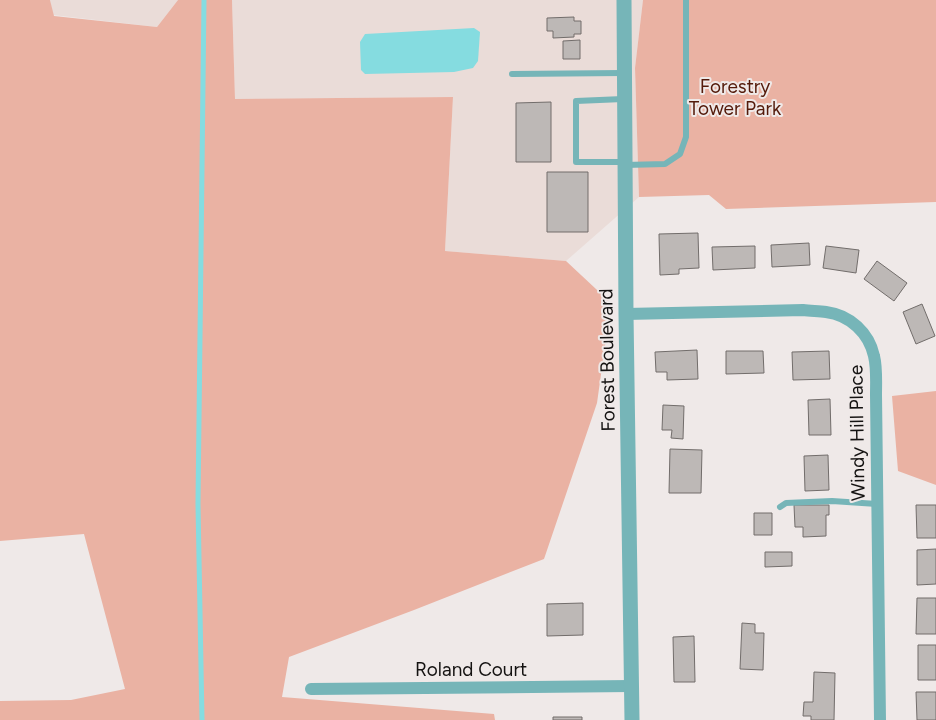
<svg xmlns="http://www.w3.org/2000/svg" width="936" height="720" font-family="Figtree,sans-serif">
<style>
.built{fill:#eadcd8}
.green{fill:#eab2a3}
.water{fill:#85dce0}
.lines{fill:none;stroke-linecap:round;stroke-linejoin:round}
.stream{stroke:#85dce0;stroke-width:5}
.building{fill:#bdb8b6;stroke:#726d6b}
.service{stroke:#76b5b8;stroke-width:6}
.minor{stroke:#76b5b8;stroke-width:12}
.tertiary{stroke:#76b5b8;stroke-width:15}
.labels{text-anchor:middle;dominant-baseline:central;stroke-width:4;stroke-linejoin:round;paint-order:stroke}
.park-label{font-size:19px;fill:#541a0a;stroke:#efe9e8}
.street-label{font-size:19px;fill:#141211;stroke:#efe9e8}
</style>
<rect width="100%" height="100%" fill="#efe9e8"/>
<!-- built -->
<path class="built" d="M 50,0 L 178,0 L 157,27 L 53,15 Z
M 232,0 L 643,0 L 635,68 L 639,197 L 566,261 L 445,251 L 453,97 L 235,99 Z"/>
<!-- green -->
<path class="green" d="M 0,0 L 50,0 L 54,16 L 157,27 L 178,0 L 232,0 L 235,99 L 453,97 L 445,251 L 566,261 L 611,303 L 597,403 L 544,559 L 414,610 L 289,657 L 282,697 L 494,714 L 495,720 L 0,720 L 0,701 L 71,700 L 125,689 L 84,534 L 0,541 Z
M 643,0 L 936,0 L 936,202 L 726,209 L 709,195 L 639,197 L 635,68 Z
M 936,391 L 936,485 L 898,471 L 892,396 Z"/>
<!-- water -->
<path class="water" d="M 474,28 L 480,32 L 478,61 L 473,68 L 454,72 L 365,74 L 361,70 L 360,42 L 365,34 Z"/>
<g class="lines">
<!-- stream -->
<path class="stream" d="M 202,720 L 198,504 L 204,0"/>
</g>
<!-- building -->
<path class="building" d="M 574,17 L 574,21 L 581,21 L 581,34 L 574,34 L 574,37 L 553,38 L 553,31 L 547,31 L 547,18 Z
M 580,40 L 580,59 L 563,59 L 563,41 Z
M 551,102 L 551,162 L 516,162 L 516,103 Z
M 547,172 L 588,172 L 588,232 L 547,232 Z
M 698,233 L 699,268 L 679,269 L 679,274 L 660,275 L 659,234 Z
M 809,243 L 810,265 L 772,267 L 771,245 Z
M 755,246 L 755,268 L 713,270 L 712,247 Z
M 826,246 L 859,250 L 856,273 L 823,268 Z
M 877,261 L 907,283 L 894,301 L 864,279 Z
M 922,304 L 935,336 L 916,344 L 903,312 Z
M 697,350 L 698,379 L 667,380 L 667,372 L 656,372 L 655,352 Z
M 726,351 L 763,351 L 764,373 L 726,374 Z
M 829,351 L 830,379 L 793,380 L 792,352 Z
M 830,399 L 831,435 L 809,435 L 808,400 Z
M 663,405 L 684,406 L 683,439 L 671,438 L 672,430 L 662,430 Z
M 670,449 L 702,450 L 701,493 L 669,493 Z
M 828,455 L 829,490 L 805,491 L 804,456 Z
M 794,505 L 829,505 L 829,515 L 826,515 L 826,536 L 803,537 L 803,527 L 795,527 Z
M 916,505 L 936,505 L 936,538 L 917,538 Z
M 754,513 L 772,513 L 772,535 L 754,535 Z
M 936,549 L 936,584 L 917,585 L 917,550 Z
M 765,552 L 792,552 L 792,566 L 765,567 Z
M 917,598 L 936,598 L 936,634 L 916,634 Z
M 583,603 L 583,635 L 547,636 L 547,604 Z
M 742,623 L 755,624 L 755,633 L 764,633 L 763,670 L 740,669 Z
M 694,636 L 695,682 L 674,682 L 673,637 Z
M 918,645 L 936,645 L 936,680 L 918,680 Z
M 814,672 L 835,673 L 834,720 L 811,720 L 811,716 L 803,716 L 804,702 L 813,702 Z
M 916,692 L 936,692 L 936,720 L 917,720 Z
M 553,717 L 582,717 L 582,720 L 553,720 Z"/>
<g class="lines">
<!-- service -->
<path class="service" d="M 512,74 L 623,73
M 623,99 L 576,101 L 576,162 L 624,162
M 625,165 L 665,164 L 680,154 L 686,137 L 686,0
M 780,507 L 786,503 L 832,501 L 877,504"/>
<!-- minor -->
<path class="minor" d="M 626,314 L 803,310 C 811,311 819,311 826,312 C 850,315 869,333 874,356 C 877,368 876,382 876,395 L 880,720
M 311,689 L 631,686"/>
<!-- tertiary -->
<path class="tertiary" d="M 624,0 L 626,314 L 632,720"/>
</g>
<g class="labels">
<!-- park labels -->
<g class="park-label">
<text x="735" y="86">Forestry<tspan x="735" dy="22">Tower Park</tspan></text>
</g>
<!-- street labels -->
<g class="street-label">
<text transform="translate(607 360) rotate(-91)">Forest Boulevard</text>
<text transform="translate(857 433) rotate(-91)">Windy Hill Place</text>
<text x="471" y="669">Roland Court</text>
</g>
</g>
</svg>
